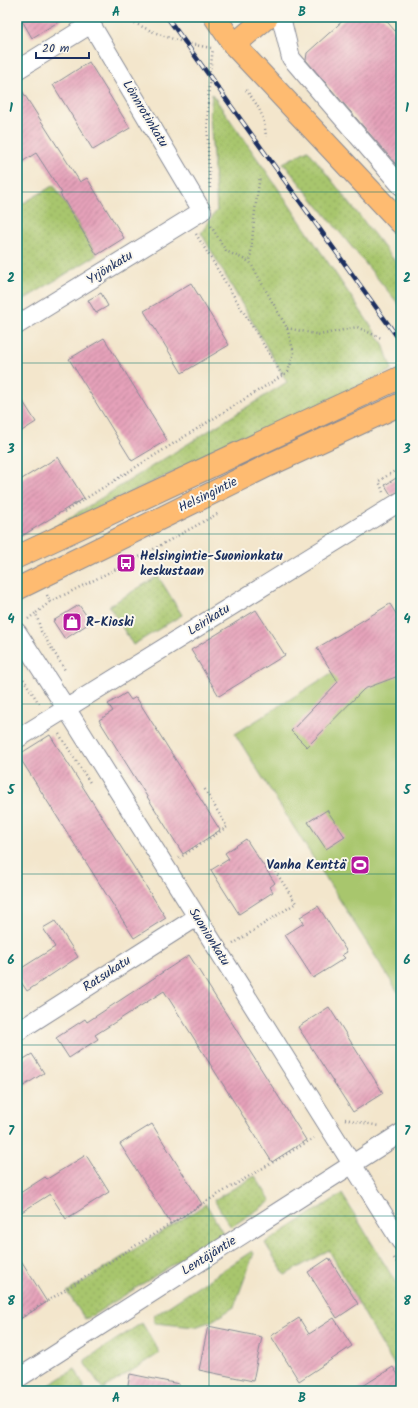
<svg xmlns="http://www.w3.org/2000/svg" width="418" height="1408" font-family="Kalam,sans-serif">
<style>
.green{fill:url(#green-dots);stroke:#627a66}
.pitch{fill:#a8c66d;stroke:#627a66}
.building{fill:url(#building-hatch)}
.lines{fill:none;stroke-linecap:round;stroke-linejoin:round}
.minor-casing{stroke:#878a95;stroke-width:20}
.major-casing{stroke:#878a95;stroke-width:24}
.path{stroke:#878a95;stroke-width:2.5;stroke-dasharray:1 3;stroke-linecap:butt}
.minor{stroke:#fff;stroke-width:18}
.major{stroke:#febb71;stroke-width:22}
.rail-casing{stroke:#1b2f5e;stroke-width:4.5}
.rail{stroke:#fbf7ec;stroke-width:3;stroke-dasharray:9;stroke-linecap:butt}
.grid{fill:none;stroke:#0f766e;stroke-width:1;stroke-opacity:0.55}
.labels{text-anchor:middle;dominant-baseline:central;stroke-width:4;stroke-linejoin:round;paint-order:stroke}
.street-label{font-size:13px;fill:#1b2f5e;stroke:#fbf7ec}
.poi-label{font-size:13px;font-weight:bold;fill:#1b2f5e;stroke:#fbf7ec;text-anchor:start}
.neatline{fill:none;stroke:#0f766e;stroke-width:1.5}
.grid-label{font-size:13px;text-anchor:middle;font-weight:bold;fill:#0f766e}
</style>
<defs>
<pattern id="green-dots" width="8" height="8" patternUnits="userSpaceOnUse"><rect width="8" height="8" fill="#a8c66d"/><path d="M2 2h.1M6 6h.1" fill="none" stroke="#90aa61" stroke-width="1.8" stroke-linecap="round"/></pattern>
<pattern id="building-hatch" width="6" height="6" patternUnits="userSpaceOnUse"><rect width="6" height="6" fill="#e5a1b9"/><path d="M-1 1l2-2M0 6l6-6M5 7l2-2" fill="none" stroke="#b9849a"/></pattern>
</defs>
<rect width="100%" height="100%" fill="#fbf7ec"/>
<filter id="ink" filterUnits="userSpaceOnUse"><feTurbulence type="fractalNoise" baseFrequency=".025" numOctaves="2"/><feDisplacementMap in="SourceGraphic" scale="8" xChannelSelector="R" yChannelSelector="G"/><feConvolveMatrix kernelMatrix="1 2 1 2 8 2 1 2 1" color-interpolation-filters="sRGB"/></filter>
<filter id="wash" filterUnits="userSpaceOnUse"><feTurbulence type="fractalNoise" baseFrequency=".012" numOctaves="4" result="noise"/><feDisplacementMap in="SourceGraphic" scale="16" xChannelSelector="R" yChannelSelector="G"/><feGaussianBlur stdDeviation="0.9" result="paint"/><feColorMatrix in="noise" values="0 0 0 0 0 0 0 0 0 0 0 0 0 0 0 0 0 1.4 0 .05"/><feComposite in="paint" operator="in"/></filter>
<g filter="url(#wash)">
<rect width="100%" height="100%" fill="#f3e6cc"/>
<!-- green -->
<path class="green" d="M 212,94 L 275,184 L 383,344 L 392,370 L 50,530 L 287,382 L 201,233 L 217,210 L 210,116 Z
M 308,150 L 401,269 L 401,307 L 283,163 Z
M 54,185 L 97,255 L 23,300 L 17,290 L 17,207 Z
M 158,576 L 182,615 L 133,645 L 109,606 Z
M 255,1176 L 271,1201 L 231,1227 L 214,1200 Z
M 342,1194 L 401,1291 L 401,1376 L 379,1340 L 329,1250 L 285,1275 L 265,1243 Z
M 206,1204 L 223,1233 L 90,1317 L 85,1319 L 67,1292 Z
M 252,1251 L 254,1253 L 234,1307 L 212,1321 L 195,1327 L 154,1323 L 154,1316 Z
M 142,1323 L 160,1353 L 103,1389 L 85,1364 L 85,1360 Z
M 75,1369 L 84,1386 L 84,1391 L 40,1391 Z"/>
<!-- pitch -->
<path class="pitch" d="M 401,629 L 401,997 L 235,734 Z"/>
<g id="blocks">
<!-- building -->
<path class="building" d="M 20,17 L 66,17 L 32,38 Z
M 347,17 L 383,17 L 401,38 L 401,170 L 306,60 L 307,53 Z
M 89,62 L 130,128 L 93,150 L 53,85 Z
M 17,83 L 80,182 L 87,178 L 124,238 L 97,255 L 60,194 L 62,193 L 36,153 L 17,165 Z
M 191,283 L 229,345 L 182,373 L 144,311 Z
M 101,293 L 108,306 L 96,313 L 88,300 Z
M 104,338 L 167,440 L 132,461 L 69,359 Z
M 17,392 L 36,422 L 17,434 Z
M 58,457 L 84,498 L 17,539 L 17,482 Z
M 401,475 L 401,491 L 391,495 L 385,485 Z
M 390,604 L 401,622 L 401,675 L 364,689 L 307,747 L 291,731 L 338,682 L 317,648 Z
M 79,605 L 91,622 L 65,639 L 53,621 Z
M 256,610 L 285,655 L 219,696 L 191,650 Z
M 126,693 L 131,700 L 136,697 L 220,830 L 183,854 L 99,720 L 113,711 L 108,704 Z
M 50,735 L 166,918 L 134,938 L 18,755 Z
M 327,810 L 345,837 L 326,849 L 308,822 Z
M 246,839 L 275,883 L 270,887 L 273,892 L 239,914 L 211,870 L 229,859 L 225,853 Z
M 318,906 L 347,952 L 342,955 L 345,958 L 313,978 L 285,935 L 304,923 L 300,917 Z
M 55,921 L 78,957 L 27,991 L 17,976 L 17,971 L 55,947 L 43,928 Z
M 189,955 L 306,1140 L 272,1162 L 164,991 L 95,1035 L 98,1039 L 69,1058 L 56,1038 L 85,1019 L 87,1022 Z
M 329,1007 L 383,1093 L 353,1112 L 298,1027 Z
M 32,1054 L 44,1073 L 17,1090 L 17,1063 Z
M 152,1124 L 202,1204 L 171,1224 L 120,1144 Z
M 86,1155 L 109,1192 L 66,1219 L 50,1194 L 17,1215 L 17,1195 L 45,1177 L 47,1179 Z
M 17,1254 L 47,1302 L 17,1321 Z
M 329,1258 L 358,1304 L 337,1318 L 308,1272 Z
M 299,1318 L 309,1334 L 334,1318 L 352,1346 L 299,1381 L 271,1336 Z
M 208,1326 L 262,1337 L 253,1381 L 199,1370 Z
M 393,1367 L 401,1379 L 401,1391 L 355,1391 Z
M 130,1374 L 179,1384 L 178,1391 L 127,1391 Z"/>
</g>
</g>
<g filter="url(#ink)">
<use href="#blocks" fill-opacity="0" stroke="#878a95" stroke-width="1"/>
<g class="lines">
<!-- minor casing -->
<g class="minor-casing">
<path id="minor" d="M 281,17 L 291,58 L 401,186
M 17,70 L 91,24
M 17,325 L 202,211 L 91,24 L 91,17
M 17,632 L 66,708 L 401,1242
M 17,739 L 401,501
M 17,1032 L 197,917
M 17,1379 L 401,1133"/>
</g>
<!-- major casing -->
<g class="major-casing">
<path id="major" d="M 215,17 L 234,45 L 401,223
M 234,45 L 267,17
M 17,557 L 401,377
M 17,589 L 269,465 L 401,404"/>
</g>
<!-- path -->
<path class="path" d="M 124,17 C 153,34 178,42 211,48
M 246,90 C 260,108 264,115 266,137
M 210,188 C 207,141 206,96 213,49
M 211,226 L 226,251 L 250,262
M 196,234 L 282,375
M 287,328 L 320,335 L 357,327 L 381,338
M 383,492 L 379,481 L 401,467
M 64,512 L 288,372 L 294,353 L 287,328 L 250,262 L 255,210 L 260,176
M 47,595 L 50,602 L 36,613 L 41,631 L 65,670
M 50,602 L 130,562 L 219,513
M 28,619 L 37,612
M 17,669 L 40,705
M 59,734 L 91,784
M 179,858 L 227,827 L 204,788
M 233,944 L 296,903 L 270,863
M 345,1119 L 379,1126
M 394,1258 L 401,1269
M 17,1320 L 202,1204 L 314,1138"/>
<!-- minor -->
<use href="#minor" class="minor"/>
<!-- major -->
<use href="#major" class="major"/>
<!-- rail casing -->
<g class="rail-casing">
<path id="rail" d="M 167,17 L 401,342"/>
</g>
<!-- rail -->
<use href="#rail" class="rail"/>
</g>
</g>
<!-- grid -->
<path class="grid" d="M 209,17 L 209,1391M 17,192 L 401,192M 17,363 L 401,363M 17,534 L 401,534M 17,704 L 401,704M 17,874 L 401,874M 17,1045 L 401,1045M 17,1216 L 401,1216"/>
<!-- icons -->
<defs>
<g id="bus-square" transform="scale(1)"><rect x="-9" y="-9" width="18" height="18" rx="4" fill="#b5179e" stroke="#fbf7ec"/><path d="M-5-6H5V4H4V6H2V4H-2V6H-4V4H-5ZM-3.5-4V0h7V-4ZM-3.5 1.2v1.5H-2V1.2ZM2 1.2v1.5H3.5V1.2Z" fill="#fff"/></g>
<g id="shop-square" transform="scale(1)"><rect x="-9" y="-9" width="18" height="18" rx="4" fill="#b5179e" stroke="#fbf7ec"/><path d="M-5-2.5h2.3a2.7 3.5 0 0 1 5.4 0H5L5.5 6h-11ZM-1.5-2.5h3a1.5 2.3 0 0 0-3 0Z" fill="#fff"/></g>
<g id="stadium-square" transform="scale(1)"><rect x="-9" y="-9" width="18" height="18" rx="4" fill="#b5179e" stroke="#fbf7ec"/><path d="M0-5a6.5 5 0 1 0 0 10a6.5 5 0 1 0 0-10ZM-3.5-1.8h7v3.6h-7Z" fill="#fff"/></g>
</defs>
<g fill-rule="evenodd">
<use href="#bus-square" x="126" y="563"/>
<use href="#shop-square" x="72" y="622"/>
<use href="#stadium-square" x="360" y="865"/>
</g>
<g class="labels">
<!-- street labels -->
<g class="street-label">
<text transform="translate(145 114) rotate(59)">Lönnrotinkatu</text>
<text transform="translate(110 268) rotate(-32)">Yrjönkatu</text>
<text transform="translate(208 495) rotate(-26)">Helsingintie</text>
<text transform="translate(209 620) rotate(-32)">Leirikatu</text>
<text transform="translate(209 937) rotate(58)">Suonionkatu</text>
<text transform="translate(107 974) rotate(-33)">Ratsukatu</text>
<text transform="translate(209 1256) rotate(-32)">Lentäjäntie</text>
</g>
<!-- poi labels -->
<g class="poi-label">
<text x="140" y="556">Helsingintie-Suonionkatu<tspan x="140" dy="15">keskustaan</tspan></text>
<text x="86" y="622">R-Kioski</text>
<text x="346" y="865" text-anchor="end">Vanha Kenttä</text>
</g>
</g>
<!-- margin -->
<rect width="418" height="1408" fill="none" stroke="#fbf7ec" stroke-width="44"/>
<!-- scale -->
<path d="M36 52v6h53v-6" fill="none" stroke="#1b2f5e" stroke-width="2"/>
<text x="42" y="52" font-size="12" fill="#1b2f5e" stroke="#fbf7ec" stroke-width="3" paint-order="stroke">20 m</text>
<rect x="22" y="22" width="374" height="1364" class="neatline"/>
<g class="grid-label">
<text x="116" y="16">A</text>
<text x="302" y="16">B</text>
<text x="11" y="112">1</text>
<text x="407" y="112">1</text>
<text x="11" y="282">2</text>
<text x="407" y="282">2</text>
<text x="11" y="453">3</text>
<text x="407" y="453">3</text>
<text x="11" y="623">4</text>
<text x="407" y="623">4</text>
<text x="11" y="794">5</text>
<text x="407" y="794">5</text>
<text x="11" y="964">6</text>
<text x="407" y="964">6</text>
<text x="11" y="1135">7</text>
<text x="407" y="1135">7</text>
<text x="11" y="1305">8</text>
<text x="407" y="1305">8</text>
<text x="116" y="1402">A</text>
<text x="302" y="1402">B</text>
</g>
</svg>
